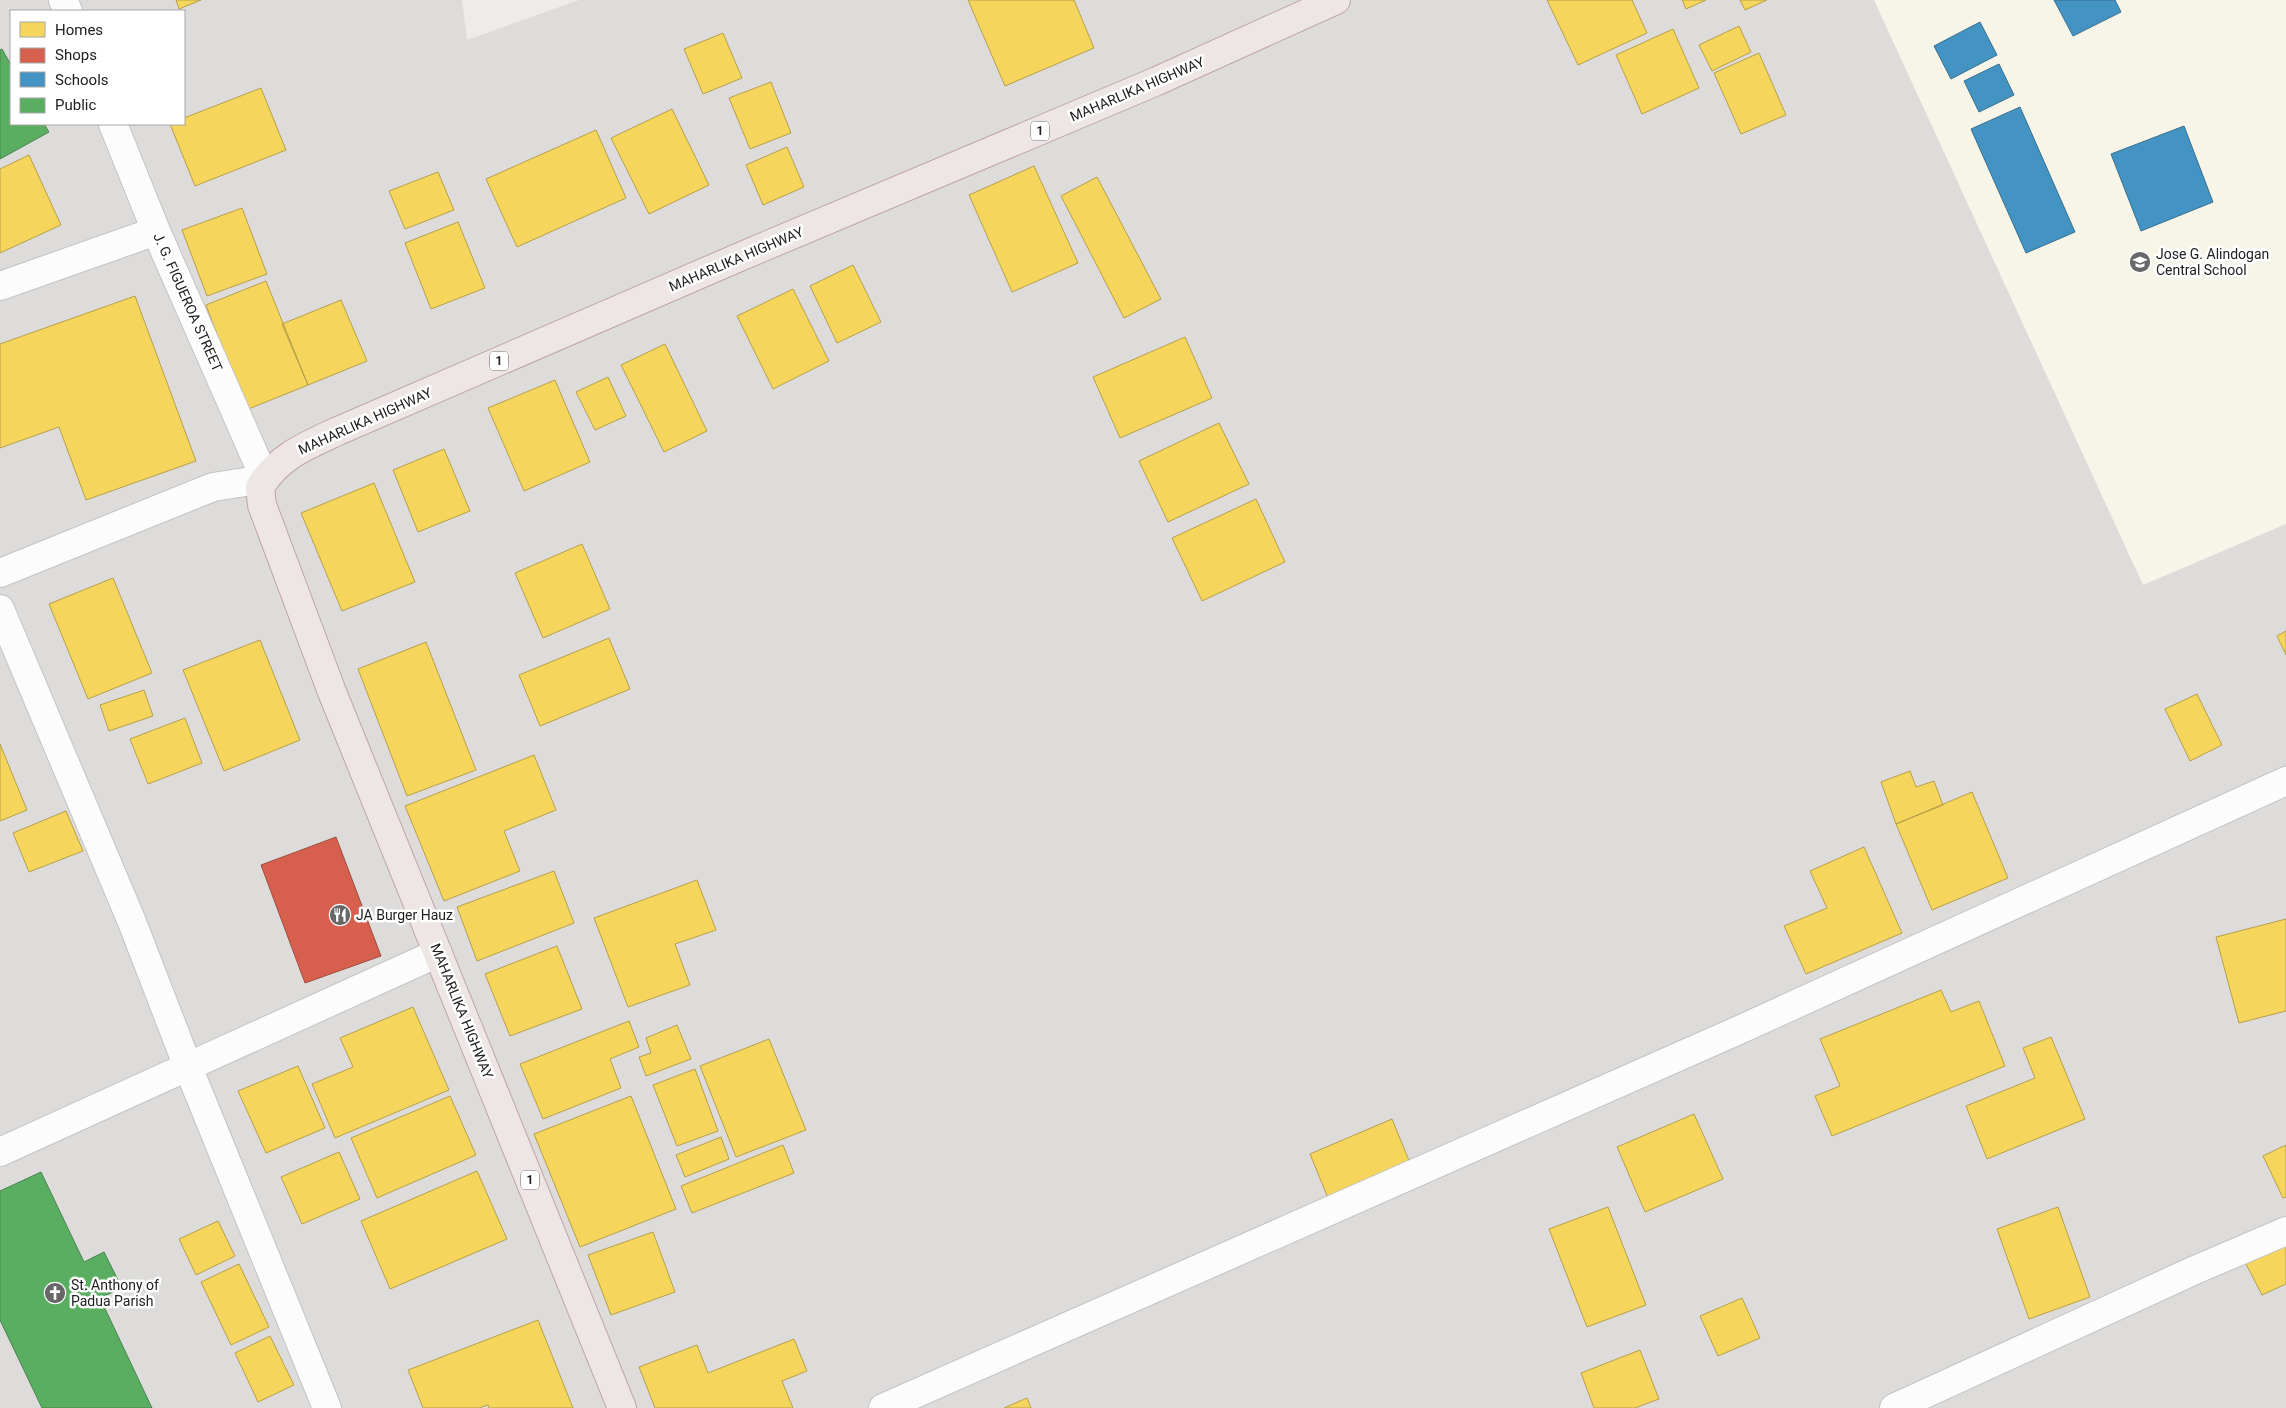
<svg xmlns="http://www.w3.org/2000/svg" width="2286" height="1408" font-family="Roboto,sans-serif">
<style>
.residential{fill:#dddcdb;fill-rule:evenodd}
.education{fill:#f6f5e7}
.homes{fill:#f6d55c;stroke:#b69f4a}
.shops{fill:#d6604d;stroke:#9f4d40}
.schools{fill:#4393c3;stroke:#387092}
.public{fill:#5aae61;stroke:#49834e}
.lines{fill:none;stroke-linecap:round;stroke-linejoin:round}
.minor-casing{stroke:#c4c3c2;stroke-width:30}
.trunk-casing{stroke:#c0a3ac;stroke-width:30}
.minor{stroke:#fcfcfc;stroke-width:28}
.trunk{stroke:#eee6e4;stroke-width:28}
.labels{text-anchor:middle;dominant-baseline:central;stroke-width:5;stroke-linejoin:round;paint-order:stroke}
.shield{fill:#fff;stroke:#636363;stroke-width:1}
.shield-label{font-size:12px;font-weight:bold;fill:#202020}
.street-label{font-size:14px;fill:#202020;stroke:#fff}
.poi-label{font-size:14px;fill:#202020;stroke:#fff;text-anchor:start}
</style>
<rect width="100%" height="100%" fill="#eeecea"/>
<!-- residential -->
<path class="residential" d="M 0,0 L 462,0 L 467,40 L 579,0 L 2286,0 L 2286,1408 L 0,1408 ZM 11,11 L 184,11 L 184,124 L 11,124 Z"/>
<!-- education -->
<path class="education" d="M 1874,0 L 2286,0 L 2286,524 L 2143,585 Z"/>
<!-- homes -->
<path class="homes" d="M 176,0 L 201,0 L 179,9 Z
M 968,0 L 1074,0 L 1094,48 L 1005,86 Z
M 1547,0 L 1632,0 L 1647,33 L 1578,65 Z
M 1682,0 L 1706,0 L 1686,9 Z
M 1740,0 L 1767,0 L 1745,10 Z
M 1739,26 L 1751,52 L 1712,71 L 1699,45 Z
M 1673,29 L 1699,88 L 1642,114 L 1616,55 Z
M 723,33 L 742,78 L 703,94 L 684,49 Z
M 1759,53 L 1786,115 L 1741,134 L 1714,73 Z
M 771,82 L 791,133 L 750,149 L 729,98 Z
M 261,88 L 286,150 L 195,186 L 170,124 L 184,124 L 184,118 Z
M 672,109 L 709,185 L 649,214 L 611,138 Z
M 596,130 L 626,198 L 517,247 L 486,179 Z
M 787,147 L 804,187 L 763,205 L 746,165 Z
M 29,155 L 61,225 L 0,253 L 0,169 Z
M 1034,166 L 1078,263 L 1012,292 L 969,195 Z
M 438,172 L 454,210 L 405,229 L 389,191 Z
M 1097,177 L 1161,299 L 1124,318 L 1061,196 Z
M 242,208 L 267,274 L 207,296 L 182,230 Z
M 458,222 L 485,288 L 431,309 L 405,243 Z
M 853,265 L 881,322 L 837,343 L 810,286 Z
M 266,281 L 308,385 L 246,410 L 206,305 Z
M 793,289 L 829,361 L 773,389 L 737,316 Z
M 135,296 L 196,461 L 86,500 L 59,427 L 0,448 L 0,344 Z
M 341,300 L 367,361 L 308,385 L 282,324 Z
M 1185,337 L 1212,398 L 1120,438 L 1093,377 Z
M 665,344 L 707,431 L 664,452 L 621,365 Z
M 608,377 L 626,416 L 595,430 L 576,392 Z
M 555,380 L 590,462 L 524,491 L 488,408 Z
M 1219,423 L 1249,484 L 1168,522 L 1139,461 Z
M 444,449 L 470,511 L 418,532 L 393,470 Z
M 374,483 L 415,582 L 342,611 L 301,513 Z
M 1256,499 L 1285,562 L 1202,601 L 1172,538 Z
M 582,544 L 610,609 L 543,638 L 515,573 Z
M 113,578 L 152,673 L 88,699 L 49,604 Z
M 2286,631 L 2286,655 L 2277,636 Z
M 609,638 L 630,689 L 540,726 L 519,675 Z
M 260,640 L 300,740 L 224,771 L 183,670 Z
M 426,642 L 476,770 L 407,796 L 358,669 Z
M 144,690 L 153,716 L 109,731 L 100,705 Z
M 2197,694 L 2222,745 L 2190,761 L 2165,709 Z
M 185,718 L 202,763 L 148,784 L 130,739 Z
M 0,744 L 27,810 L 0,821 Z
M 534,755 L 556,810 L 504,831 L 520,871 L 444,901 L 405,806 Z
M 1910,771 L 1916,787 L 1934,781 L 1943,805 L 1896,824 L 1881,782 Z
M 1972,792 L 2008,878 L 1932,910 L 1896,824 Z
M 66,811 L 83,851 L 29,872 L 13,833 Z
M 1864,847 L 1902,933 L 1806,974 L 1784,926 L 1827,908 L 1810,871 Z
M 554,871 L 574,923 L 477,961 L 457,907 Z
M 697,880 L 716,930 L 675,944 L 690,985 L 628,1007 L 594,918 Z
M 2286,919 L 2286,1011 L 2239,1023 L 2216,937 Z
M 557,946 L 582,1009 L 510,1036 L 485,974 Z
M 1941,990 L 1951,1012 L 1979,1001 L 2005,1066 L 1832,1136 L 1815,1096 L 1840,1086 L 1820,1039 Z
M 413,1007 L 449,1090 L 335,1138 L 312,1084 L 353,1067 L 340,1038 Z
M 629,1021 L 639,1047 L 610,1059 L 621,1088 L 543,1119 L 520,1064 Z
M 677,1025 L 691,1059 L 646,1076 L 639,1057 L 651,1053 L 646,1038 Z
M 2051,1037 L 2085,1119 L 1987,1159 L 1966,1106 L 2035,1078 L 2023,1048 Z
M 769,1039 L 806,1130 L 736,1157 L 700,1066 Z
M 298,1066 L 325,1128 L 266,1153 L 238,1091 Z
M 695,1069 L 718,1131 L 677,1146 L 653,1085 Z
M 450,1096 L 476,1155 L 377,1198 L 351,1138 Z
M 631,1096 L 676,1209 L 580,1247 L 534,1134 Z
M 1694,1114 L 1723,1179 L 1645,1212 L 1617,1147 Z
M 1392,1119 L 1410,1163 L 1328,1198 L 1310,1154 Z
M 721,1137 L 729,1159 L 685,1177 L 676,1155 Z
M 783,1145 L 794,1173 L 692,1213 L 681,1186 Z
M 2286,1145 L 2286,1197 L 2283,1198 L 2263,1156 Z
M 339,1152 L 360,1199 L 302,1224 L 281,1177 Z
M 477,1171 L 507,1239 L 390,1289 L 361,1221 Z
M 1608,1207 L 1646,1305 L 1587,1327 L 1549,1229 Z
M 2058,1207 L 2090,1297 L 2029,1319 L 1997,1229 Z
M 218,1221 L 235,1256 L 196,1275 L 179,1239 Z
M 653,1232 L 675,1292 L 611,1315 L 588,1255 Z
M 2286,1245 L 2286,1284 L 2262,1295 L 2244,1260 Z
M 239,1264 L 269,1327 L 231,1345 L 201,1282 Z
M 1742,1298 L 1760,1338 L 1718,1356 L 1700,1316 Z
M 538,1320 L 573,1408 L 489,1408 L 488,1405 L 479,1408 L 423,1408 L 408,1370 Z
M 270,1336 L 294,1385 L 258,1402 L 235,1353 Z
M 794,1339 L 807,1371 L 782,1381 L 793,1408 L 655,1408 L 639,1367 L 697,1345 L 708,1373 Z
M 1640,1350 L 1659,1399 L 1635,1408 L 1594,1408 L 1581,1373 Z
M 1027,1398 L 1031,1408 L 1004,1408 Z"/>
<!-- shops -->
<path class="shops" d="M 336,837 L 381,956 L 305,983 L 261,865 Z"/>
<!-- schools -->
<path class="schools" d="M 2054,0 L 2115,0 L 2121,12 L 2073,36 Z
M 1980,22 L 1997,55 L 1951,79 L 1934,46 Z
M 1999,64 L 2014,95 L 1979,112 L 1964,81 Z
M 2020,107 L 2075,232 L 2026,253 L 1971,129 Z
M 2184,126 L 2213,202 L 2141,231 L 2111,154 Z"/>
<!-- public -->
<path class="public" d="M 2,49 L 11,65 L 11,124 L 44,124 L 49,132 L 0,159 L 0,50 Z
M 41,1172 L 84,1262 L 104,1252 L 122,1288 L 100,1298 L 152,1408 L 42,1408 L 0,1320 L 0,1191 Z"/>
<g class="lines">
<!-- minor casing -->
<g class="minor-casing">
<path id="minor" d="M 63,0 L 68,11
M 0,286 L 156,231
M 0,573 L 213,487 L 265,479 L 156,231 L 113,124
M 0,609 L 132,922 L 188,1067 L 327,1408
M 0,1152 L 438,953
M 883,1408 L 1739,1030 L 2286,781
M 1894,1408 L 2195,1270 L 2286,1231"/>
</g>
<!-- trunk casing -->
<g class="trunk-casing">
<path id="trunk" d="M 622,1408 L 332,692 L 262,505 L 260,487 C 279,456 306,446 338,431 L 742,256 L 1157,81 L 1336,0"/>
</g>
<!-- minor -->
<use href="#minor" class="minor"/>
<!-- trunk -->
<use href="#trunk" class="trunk"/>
</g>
<!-- icons -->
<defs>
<g id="school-disc" transform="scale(1.125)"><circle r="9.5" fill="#686767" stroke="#fff"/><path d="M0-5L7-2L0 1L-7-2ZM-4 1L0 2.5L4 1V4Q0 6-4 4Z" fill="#fff"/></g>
<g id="restaurant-disc" transform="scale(1.125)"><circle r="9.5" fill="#686767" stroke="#fff"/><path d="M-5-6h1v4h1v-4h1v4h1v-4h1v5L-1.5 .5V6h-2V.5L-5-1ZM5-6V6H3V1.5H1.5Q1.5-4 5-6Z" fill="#fff"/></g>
<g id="church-disc" transform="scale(1.125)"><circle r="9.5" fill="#686767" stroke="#fff"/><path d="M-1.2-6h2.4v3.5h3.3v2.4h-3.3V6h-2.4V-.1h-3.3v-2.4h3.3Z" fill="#fff"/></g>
</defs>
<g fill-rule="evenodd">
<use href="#school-disc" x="2140" y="262"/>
<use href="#restaurant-disc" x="340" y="915"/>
<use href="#church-disc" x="55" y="1293"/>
</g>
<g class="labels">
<!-- shield labels -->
<g class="shield">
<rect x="1031" y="121.5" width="18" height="19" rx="4"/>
<rect x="490" y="351.5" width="18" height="19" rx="4"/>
<rect x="521" y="1170.5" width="18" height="19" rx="4"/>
</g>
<g class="shield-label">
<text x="1040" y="131">1</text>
<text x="499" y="361">1</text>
<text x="530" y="1180">1</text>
</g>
<!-- street labels -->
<g class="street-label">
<text transform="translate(1137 89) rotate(-23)">MAHARLIKA HIGHWAY</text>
<text transform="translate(736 259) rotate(-23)">MAHARLIKA HIGHWAY</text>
<text transform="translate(188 302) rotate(66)">J. G. FIGUEROA STREET</text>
<text transform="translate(365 421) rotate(-24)">MAHARLIKA HIGHWAY</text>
<text transform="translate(462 1011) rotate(68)">MAHARLIKA HIGHWAY</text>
</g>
<!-- poi labels -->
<g class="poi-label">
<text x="2156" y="254">Jose G. Alindogan<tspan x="2156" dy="16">Central School</tspan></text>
<text x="356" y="915">JA Burger Hauz</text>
<text x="71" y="1285">St. Anthony of<tspan x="71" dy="16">Padua Parish</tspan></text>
</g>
</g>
<!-- legend -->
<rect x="10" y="10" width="175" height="115" fill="#ffffff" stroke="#a6a6a6"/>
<rect x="20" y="22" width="25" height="15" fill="#f6d55c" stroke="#a6a6a6"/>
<text x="55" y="35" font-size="15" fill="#202020">Homes</text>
<rect x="20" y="48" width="25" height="15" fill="#d6604d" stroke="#a6a6a6"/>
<text x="55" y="60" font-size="15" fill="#202020">Shops</text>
<rect x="20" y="72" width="25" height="15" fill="#4393c3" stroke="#a6a6a6"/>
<text x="55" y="85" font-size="15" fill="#202020">Schools</text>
<rect x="20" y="98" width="25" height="15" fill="#5aae61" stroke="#a6a6a6"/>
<text x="55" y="110" font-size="15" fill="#202020">Public</text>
</svg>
